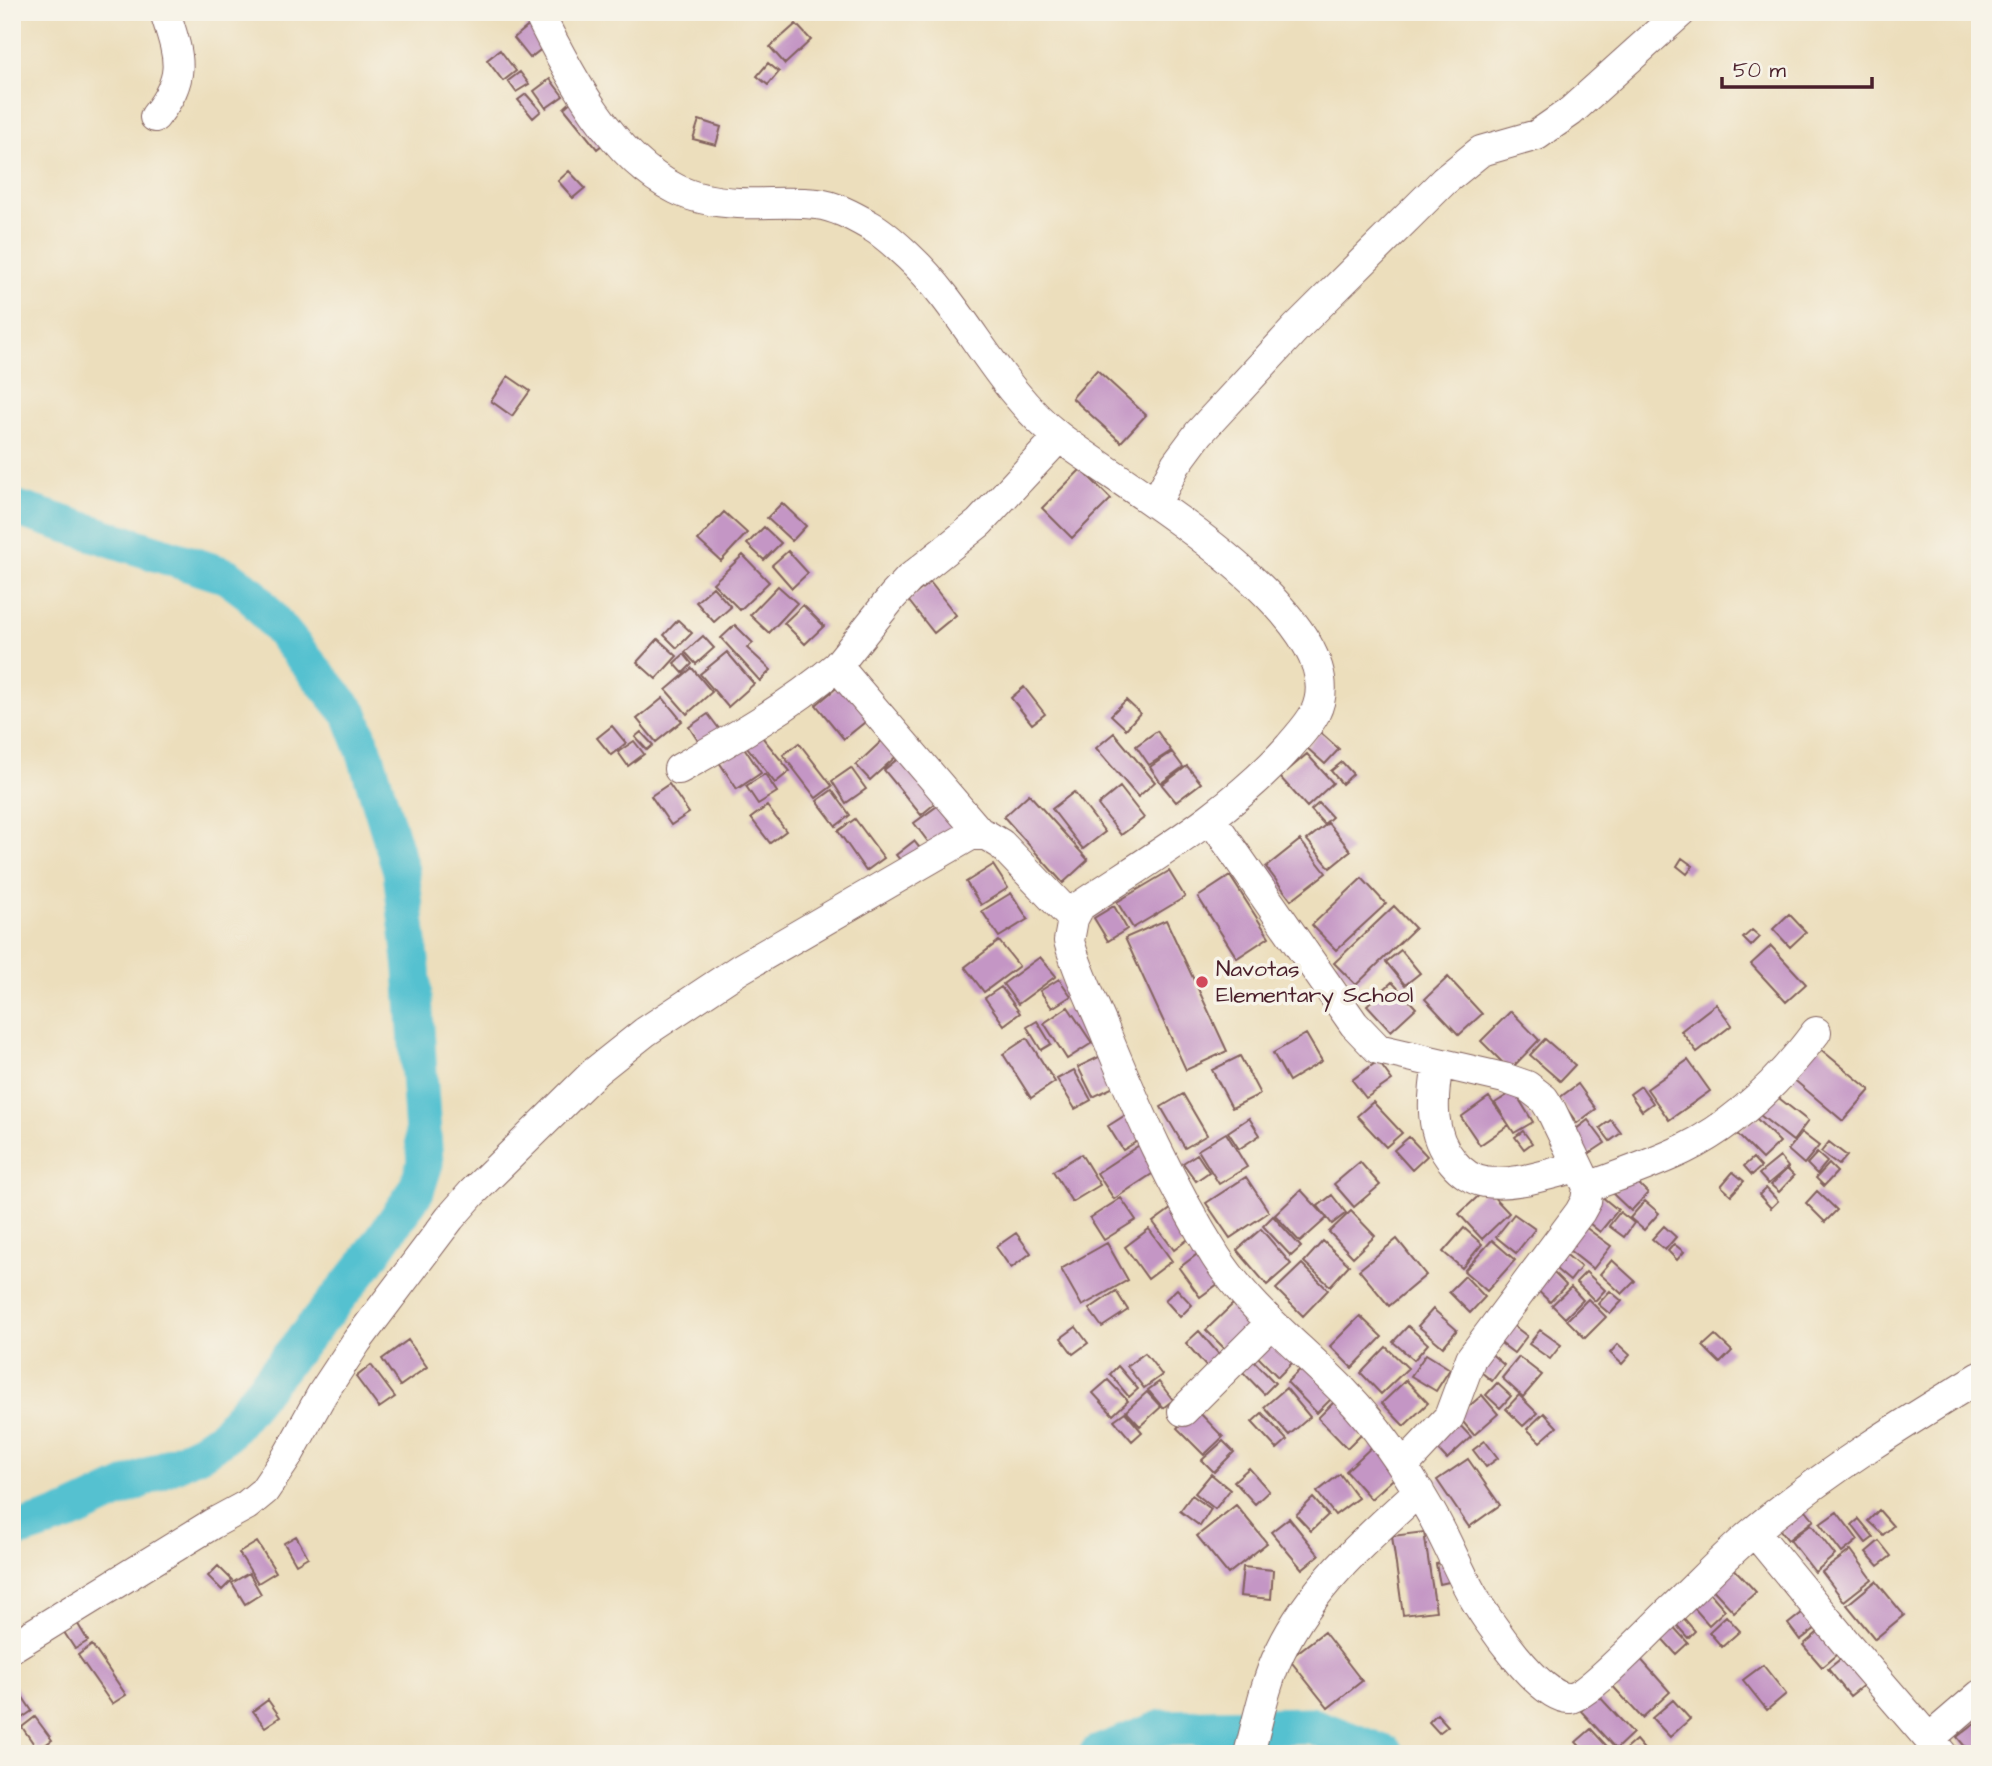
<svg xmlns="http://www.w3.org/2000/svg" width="1992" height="1766" font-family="'Architects Daughter',sans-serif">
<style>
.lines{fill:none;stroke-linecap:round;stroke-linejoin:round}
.river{stroke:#55c1d0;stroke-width:37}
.building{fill:#c496c5}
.minor-casing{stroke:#83625e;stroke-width:32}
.minor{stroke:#fff;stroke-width:30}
.poi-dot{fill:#d1495b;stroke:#f7f3e8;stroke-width:2.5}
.labels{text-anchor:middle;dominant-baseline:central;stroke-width:7;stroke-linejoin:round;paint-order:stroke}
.poi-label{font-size:23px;fill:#4a1f2b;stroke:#f7f3e8;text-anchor:start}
</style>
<rect width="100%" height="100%" fill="#f7f3e8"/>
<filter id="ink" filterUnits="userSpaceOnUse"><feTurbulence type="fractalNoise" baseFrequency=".0143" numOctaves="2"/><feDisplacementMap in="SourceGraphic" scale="14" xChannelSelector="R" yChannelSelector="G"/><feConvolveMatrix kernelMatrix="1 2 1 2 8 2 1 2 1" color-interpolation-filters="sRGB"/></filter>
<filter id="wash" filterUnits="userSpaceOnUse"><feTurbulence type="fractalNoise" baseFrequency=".00686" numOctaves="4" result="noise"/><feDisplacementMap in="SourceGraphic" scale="28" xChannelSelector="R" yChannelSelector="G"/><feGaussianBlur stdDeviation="1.57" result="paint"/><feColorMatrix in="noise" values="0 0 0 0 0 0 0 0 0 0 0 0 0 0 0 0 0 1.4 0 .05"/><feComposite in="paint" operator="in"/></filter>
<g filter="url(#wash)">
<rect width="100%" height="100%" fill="#ecdebc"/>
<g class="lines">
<!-- river -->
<path class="river" d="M 12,507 L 227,576 L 251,594 L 350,714 L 365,753 L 401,871 L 412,969 L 425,1163 L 416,1191 L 363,1267 L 225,1435 L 202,1451 L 70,1513 L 12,1532
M 1097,1754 L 1163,1728 L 1310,1725 L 1386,1754"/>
</g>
<g id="blocks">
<!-- building -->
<path class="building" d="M 532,23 L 549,43 L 530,58 L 514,38 Z
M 796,24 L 811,40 L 785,64 L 770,47 Z
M 500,50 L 516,71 L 503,81 L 487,60 Z
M 768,63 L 779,72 L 768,85 L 757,76 Z
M 520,72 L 529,84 L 516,92 L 508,81 Z
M 550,79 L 563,96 L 546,108 L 534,91 Z
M 526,94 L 541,111 L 533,118 L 518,100 Z
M 575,98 L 609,139 L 597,149 L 564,108 Z
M 699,120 L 721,127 L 716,145 L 693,139 Z
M 569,171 L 585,188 L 573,198 L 558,181 Z
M 1097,370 L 1146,415 L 1121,442 L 1072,398 Z
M 508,376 L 530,391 L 512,416 L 491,401 Z
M 1081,469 L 1111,499 L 1072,538 L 1042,508 Z
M 782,503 L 806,526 L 792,541 L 767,518 Z
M 724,512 L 747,533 L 721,561 L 698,540 Z
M 764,527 L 781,543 L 764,560 L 747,544 Z
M 788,551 L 808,573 L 792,588 L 772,565 Z
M 743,555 L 769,582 L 740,610 L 713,583 Z
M 930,582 L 956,615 L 934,633 L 908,600 Z
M 778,586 L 797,603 L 769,633 L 750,615 Z
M 713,587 L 731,607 L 714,622 L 696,602 Z
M 803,605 L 824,626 L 805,644 L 784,623 Z
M 678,620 L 692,633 L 677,648 L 664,635 Z
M 735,625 L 753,643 L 747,648 L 771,670 L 760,681 L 721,638 Z
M 703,636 L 714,648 L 696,664 L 685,652 Z
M 658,639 L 677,656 L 656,679 L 637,662 Z
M 727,652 L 754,684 L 728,707 L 700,674 Z
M 684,654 L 692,664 L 683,673 L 674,663 Z
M 692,668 L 712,692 L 687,714 L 666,690 Z
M 841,684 L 870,718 L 844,739 L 816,705 Z
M 1024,687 L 1045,714 L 1032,724 L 1011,698 Z
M 663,698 L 682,721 L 656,742 L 637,719 Z
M 1126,700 L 1140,713 L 1126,729 L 1111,715 Z
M 708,714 L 720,730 L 700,744 L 689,727 Z
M 612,726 L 626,743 L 611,755 L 597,738 Z
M 1157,731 L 1171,751 L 1149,765 L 1136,746 Z
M 641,732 L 653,745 L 647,750 L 635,737 Z
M 758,732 L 790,771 L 775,783 L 744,743 Z
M 1320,732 L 1339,749 L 1325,764 L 1306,747 Z
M 1114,733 L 1155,782 L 1138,797 L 1096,748 Z
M 887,736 L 901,752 L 870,780 L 856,765 Z
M 634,741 L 644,754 L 628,766 L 618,752 Z
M 799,743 L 832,786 L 816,798 L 783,755 Z
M 743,746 L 761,773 L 737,789 L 719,762 Z
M 1172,752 L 1183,767 L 1161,783 L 1150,767 Z
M 905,753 L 943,797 L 921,815 L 884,770 Z
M 1307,754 L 1333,783 L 1307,807 L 1280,777 Z
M 1342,762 L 1353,774 L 1342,784 L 1331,771 Z
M 1187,766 L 1201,783 L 1176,802 L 1162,785 Z
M 851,768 L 866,789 L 846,803 L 832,781 Z
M 765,774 L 777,792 L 758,804 L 746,786 Z
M 669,784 L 689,813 L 671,825 L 651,796 Z
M 1120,787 L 1144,818 L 1121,835 L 1098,805 Z
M 832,790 L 850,815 L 836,826 L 817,801 Z
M 1074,792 L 1105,832 L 1083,849 L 1052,809 Z
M 1029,794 L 1088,860 L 1063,883 L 1004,817 Z
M 1319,803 L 1332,817 L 1324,824 L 1311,810 Z
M 940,804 L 961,832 L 935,851 L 914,823 Z
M 767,806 L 786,831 L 770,843 L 751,818 Z
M 855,819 L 884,858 L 866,871 L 838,831 Z
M 1328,823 L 1351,851 L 1330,868 L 1307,840 Z
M 1300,840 L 1326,873 L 1291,900 L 1266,867 Z
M 914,841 L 924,853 L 906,867 L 896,855 Z
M 1682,858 L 1693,866 L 1687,874 L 1677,866 Z
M 993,865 L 1008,888 L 981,905 L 966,882 Z
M 1169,871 L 1185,897 L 1133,928 L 1117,902 Z
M 1230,876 L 1269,937 L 1237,958 L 1198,897 Z
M 1362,878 L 1386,904 L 1336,950 L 1312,925 Z
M 1011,893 L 1028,919 L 999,937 L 982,911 Z
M 1114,906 L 1127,929 L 1108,941 L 1094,918 Z
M 1394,906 L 1415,928 L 1356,985 L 1334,963 Z
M 1789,914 L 1806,932 L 1790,947 L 1773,929 Z
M 1166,920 L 1227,1051 L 1186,1070 L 1125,938 Z
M 1752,930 L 1760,937 L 1751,946 L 1743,938 Z
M 999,941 L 1019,966 L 984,992 L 965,967 Z
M 1771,946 L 1806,984 L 1786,1002 L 1751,964 Z
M 1401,950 L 1420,973 L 1405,985 L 1386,962 Z
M 1040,957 L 1056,976 L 1018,1004 L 1003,984 Z
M 1448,977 L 1482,1014 L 1459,1035 L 1425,999 Z
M 1059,979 L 1071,996 L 1052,1008 L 1040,991 Z
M 1392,982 L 1416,1008 L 1391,1031 L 1367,1005 Z
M 1001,987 L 1020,1013 L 1004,1025 L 985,998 Z
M 1716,1004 L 1732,1025 L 1697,1052 L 1681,1031 Z
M 1068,1007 L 1092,1043 L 1067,1059 L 1044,1023 Z
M 1511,1011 L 1539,1040 L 1510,1070 L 1481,1041 Z
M 1037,1021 L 1051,1044 L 1041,1050 L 1027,1027 Z
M 1306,1034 L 1322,1061 L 1289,1081 L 1273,1053 Z
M 1027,1038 L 1055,1082 L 1031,1098 L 1003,1054 Z
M 1545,1039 L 1575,1065 L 1560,1081 L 1530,1055 Z
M 1818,1047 L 1870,1090 L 1843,1121 L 1792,1078 Z
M 1105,1054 L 1120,1084 L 1093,1097 L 1078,1067 Z
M 1240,1056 L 1260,1094 L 1232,1108 L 1212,1070 Z
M 1688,1060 L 1710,1091 L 1669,1120 L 1647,1089 Z
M 1378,1061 L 1392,1080 L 1366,1098 L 1352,1080 Z
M 1074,1070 L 1091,1100 L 1075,1109 L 1057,1079 Z
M 1578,1084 L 1596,1109 L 1577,1123 L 1559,1098 Z
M 1641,1086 L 1653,1103 L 1642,1111 L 1630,1094 Z
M 1514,1091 L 1533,1122 L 1514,1133 L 1495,1103 Z
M 1183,1094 L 1207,1135 L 1185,1148 L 1161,1107 Z
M 1775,1095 L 1808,1121 L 1793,1141 L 1760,1115 Z
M 1489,1097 L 1509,1125 L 1480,1145 L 1461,1117 Z
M 1373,1102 L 1402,1133 L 1386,1147 L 1357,1116 Z
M 1132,1111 L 1147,1135 L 1123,1150 L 1108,1126 Z
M 1755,1117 L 1780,1142 L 1762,1159 L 1737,1134 Z
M 1249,1118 L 1260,1135 L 1239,1149 L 1228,1132 Z
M 1588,1120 L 1605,1143 L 1587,1155 L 1571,1133 Z
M 1611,1120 L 1621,1133 L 1610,1141 L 1600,1128 Z
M 1523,1131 L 1532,1143 L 1524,1149 L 1515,1137 Z
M 1226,1133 L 1247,1167 L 1219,1184 L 1198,1150 Z
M 1802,1133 L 1819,1146 L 1804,1164 L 1788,1150 Z
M 1409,1137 L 1427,1156 L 1412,1170 L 1394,1150 Z
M 1144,1142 L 1161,1168 L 1114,1199 L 1097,1173 Z
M 1829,1142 L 1847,1156 L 1839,1165 L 1821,1152 Z
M 1817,1153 L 1827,1162 L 1817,1174 L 1807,1164 Z
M 1081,1154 L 1100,1185 L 1072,1202 L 1053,1171 Z
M 1197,1154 L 1209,1172 L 1196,1181 L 1183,1163 Z
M 1780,1157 L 1788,1167 L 1768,1184 L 1759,1174 Z
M 1753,1158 L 1761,1167 L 1752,1175 L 1744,1166 Z
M 1360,1162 L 1380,1185 L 1354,1207 L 1334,1184 Z
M 1829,1164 L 1837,1172 L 1824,1186 L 1816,1178 Z
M 1787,1169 L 1794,1176 L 1779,1192 L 1771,1185 Z
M 1733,1172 L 1744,1181 L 1731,1195 L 1721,1186 Z
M 1631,1176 L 1648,1193 L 1631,1211 L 1613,1194 Z
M 1246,1177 L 1269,1212 L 1230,1238 L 1206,1203 Z
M 1766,1188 L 1778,1201 L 1771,1208 L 1759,1195 Z
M 1486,1189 L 1509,1213 L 1482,1239 L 1459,1214 Z
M 1301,1190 L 1327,1218 L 1300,1242 L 1275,1215 Z
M 1817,1191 L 1837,1210 L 1825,1222 L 1806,1203 Z
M 1332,1195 L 1346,1213 L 1332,1224 L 1318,1206 Z
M 1601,1196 L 1618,1210 L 1600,1232 L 1583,1218 Z
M 1121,1198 L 1136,1220 L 1104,1240 L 1090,1218 Z
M 1645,1201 L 1659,1213 L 1644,1230 L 1630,1218 Z
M 1179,1203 L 1200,1230 L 1174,1250 L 1153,1222 Z
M 1351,1211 L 1375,1236 L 1353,1257 L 1329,1232 Z
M 1620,1212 L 1634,1223 L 1624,1237 L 1609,1226 Z
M 1514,1214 L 1535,1229 L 1516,1253 L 1496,1237 Z
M 1273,1216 L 1301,1247 L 1291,1256 L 1263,1226 Z
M 1581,1224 L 1611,1246 L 1593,1269 L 1564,1246 Z
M 1664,1226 L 1676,1237 L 1665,1250 L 1652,1239 Z
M 1464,1228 L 1482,1244 L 1462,1268 L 1443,1252 Z
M 1149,1229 L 1172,1261 L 1148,1279 L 1125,1247 Z
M 1261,1229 L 1291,1264 L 1267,1285 L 1237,1250 Z
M 1016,1233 L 1031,1253 L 1011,1268 L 996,1247 Z
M 1397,1239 L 1426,1275 L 1389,1306 L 1359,1270 Z
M 1492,1240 L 1515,1260 L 1487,1291 L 1464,1271 Z
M 1323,1241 L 1349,1265 L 1330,1286 L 1304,1262 Z
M 1107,1243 L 1128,1280 L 1082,1306 L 1061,1269 Z
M 1674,1244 L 1684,1252 L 1677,1260 L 1668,1251 Z
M 1204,1249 L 1226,1278 L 1200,1297 L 1179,1268 Z
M 1562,1251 L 1581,1267 L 1570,1281 L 1550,1264 Z
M 1612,1260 L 1635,1281 L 1622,1294 L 1600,1274 Z
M 1302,1264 L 1328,1290 L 1303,1316 L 1276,1289 Z
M 1551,1270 L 1566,1285 L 1550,1302 L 1534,1287 Z
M 1586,1272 L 1605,1290 L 1595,1301 L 1576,1282 Z
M 1465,1276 L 1485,1297 L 1470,1313 L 1449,1292 Z
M 1571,1287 L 1583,1300 L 1565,1318 L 1552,1305 Z
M 1177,1289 L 1192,1305 L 1180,1317 L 1165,1300 Z
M 1116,1291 L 1128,1310 L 1102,1327 L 1089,1309 Z
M 1610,1291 L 1622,1301 L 1610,1314 L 1598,1304 Z
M 1588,1299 L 1606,1317 L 1585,1338 L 1567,1320 Z
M 1233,1304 L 1254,1325 L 1227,1351 L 1206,1330 Z
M 1433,1309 L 1457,1330 L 1443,1347 L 1418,1326 Z
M 1360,1316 L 1382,1337 L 1352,1368 L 1330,1346 Z
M 1506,1320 L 1527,1336 L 1514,1353 L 1493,1337 Z
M 1408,1326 L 1428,1344 L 1414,1360 L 1393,1342 Z
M 1076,1327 L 1088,1343 L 1073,1354 L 1061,1338 Z
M 1540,1330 L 1561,1345 L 1550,1359 L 1529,1344 Z
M 1199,1331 L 1223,1359 L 1210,1371 L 1186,1343 Z
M 1271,1335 L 1295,1360 L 1278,1377 L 1253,1352 Z
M 1715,1335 L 1732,1351 L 1720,1363 L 1703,1346 Z
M 408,1340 L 427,1367 L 400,1386 L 382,1359 Z
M 1618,1344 L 1630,1355 L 1622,1364 L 1610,1353 Z
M 1386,1347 L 1408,1368 L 1381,1394 L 1361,1373 Z
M 1488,1351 L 1504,1365 L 1492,1381 L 1475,1367 Z
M 1145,1353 L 1162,1375 L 1144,1388 L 1127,1366 Z
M 1426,1354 L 1450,1369 L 1436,1391 L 1411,1376 Z
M 1249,1356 L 1275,1383 L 1264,1394 L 1238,1367 Z
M 1519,1357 L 1542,1375 L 1523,1397 L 1502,1378 Z
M 1307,1363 L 1337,1393 L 1317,1413 L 1287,1382 Z
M 371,1365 L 395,1397 L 379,1408 L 356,1377 Z
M 1118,1366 L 1138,1389 L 1129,1397 L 1110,1374 Z
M 1108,1380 L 1128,1401 L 1113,1415 L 1093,1393 Z
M 1406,1380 L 1428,1403 L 1404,1426 L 1382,1403 Z
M 1159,1382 L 1173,1400 L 1163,1408 L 1148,1390 Z
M 1497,1383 L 1511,1396 L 1500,1408 L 1486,1395 Z
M 1286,1388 L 1310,1417 L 1289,1435 L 1264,1407 Z
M 1147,1392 L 1161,1407 L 1140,1426 L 1126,1411 Z
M 1482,1395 L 1498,1414 L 1474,1435 L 1458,1416 Z
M 1519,1395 L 1537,1413 L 1523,1426 L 1506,1409 Z
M 1337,1399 L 1367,1428 L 1347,1448 L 1318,1418 Z
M 1196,1409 L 1223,1437 L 1204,1455 L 1177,1428 Z
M 1125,1412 L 1142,1432 L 1132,1441 L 1114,1420 Z
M 1262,1413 L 1287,1440 L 1277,1449 L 1252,1422 Z
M 1544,1413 L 1557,1427 L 1540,1442 L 1527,1429 Z
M 1457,1422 L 1471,1437 L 1447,1459 L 1433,1444 Z
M 1223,1441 L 1234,1452 L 1214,1472 L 1202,1460 Z
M 1485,1441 L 1498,1458 L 1486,1467 L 1473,1450 Z
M 1375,1444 L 1401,1472 L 1371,1499 L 1346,1471 Z
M 1468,1459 L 1500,1505 L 1469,1527 L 1437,1480 Z
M 1249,1468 L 1269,1491 L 1255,1504 L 1234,1481 Z
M 1211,1474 L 1230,1490 L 1215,1509 L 1195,1493 Z
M 1340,1474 L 1358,1498 L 1335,1515 L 1317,1492 Z
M 1192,1495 L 1211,1509 L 1200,1526 L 1180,1511 Z
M 1313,1498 L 1328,1515 L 1311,1531 L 1296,1515 Z
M 1798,1500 L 1814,1520 L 1788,1540 L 1772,1520 Z
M 1236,1505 L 1267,1543 L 1228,1574 L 1197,1536 Z
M 1879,1510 L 1893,1526 L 1883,1535 L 1868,1521 Z
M 1837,1512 L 1858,1540 L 1842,1553 L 1820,1524 Z
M 1289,1518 L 1319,1555 L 1302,1569 L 1271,1532 Z
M 1859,1519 L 1874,1537 L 1866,1543 L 1852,1525 Z
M 1811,1524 L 1835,1555 L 1815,1572 L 1790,1540 Z
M 1424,1532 L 1436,1611 L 1403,1615 L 1392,1536 Z
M 296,1536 L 308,1557 L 296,1564 L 284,1543 Z
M 1879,1541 L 1891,1556 L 1878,1566 L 1866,1552 Z
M 257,1542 L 276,1572 L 258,1583 L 239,1553 Z
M 1851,1550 L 1872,1579 L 1844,1601 L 1822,1572 Z
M 1449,1561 L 1453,1581 L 1440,1584 L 1436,1564 Z
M 1728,1562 L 1756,1592 L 1734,1612 L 1706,1582 Z
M 218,1566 L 232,1580 L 222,1590 L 208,1576 Z
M 1243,1567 L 1273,1570 L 1271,1599 L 1240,1596 Z
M 249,1573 L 261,1594 L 245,1604 L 232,1583 Z
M 1876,1581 L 1904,1615 L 1875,1639 L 1847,1605 Z
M 1704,1586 L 1725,1610 L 1709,1625 L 1688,1601 Z
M 1807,1609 L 1820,1625 L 1800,1640 L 1788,1624 Z
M 1681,1615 L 1695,1631 L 1688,1638 L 1674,1622 Z
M 1726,1616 L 1740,1631 L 1722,1647 L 1709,1632 Z
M 76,1621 L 88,1641 L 75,1649 L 62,1629 Z
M 1670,1623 L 1688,1643 L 1676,1654 L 1658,1634 Z
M 1824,1627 L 1843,1649 L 1822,1667 L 1803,1645 Z
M 1324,1632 L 1362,1681 L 1328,1708 L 1289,1659 Z
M 92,1645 L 126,1695 L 112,1704 L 78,1655 Z
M 1848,1653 L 1870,1680 L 1850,1696 L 1828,1669 Z
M 1638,1656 L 1670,1692 L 1642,1718 L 1609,1682 Z
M 1763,1665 L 1786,1694 L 1767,1710 L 1743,1680 Z
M 12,1681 L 32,1711 L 16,1722 L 12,1717 Z
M 1598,1695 L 1633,1733 L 1616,1749 L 1581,1711 Z
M 268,1700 L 280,1717 L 265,1727 L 253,1711 Z
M 1673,1700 L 1690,1719 L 1670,1737 L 1652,1718 Z
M 1437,1714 L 1448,1726 L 1439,1733 L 1429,1722 Z
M 35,1717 L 52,1740 L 38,1750 L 22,1727 Z
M 1980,1719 L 1980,1754 L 1971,1754 L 1957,1737 Z
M 1591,1729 L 1614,1754 L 1587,1754 L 1576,1742 Z
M 1636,1740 L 1648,1754 L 1620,1754 Z"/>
</g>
</g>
<g filter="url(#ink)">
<use href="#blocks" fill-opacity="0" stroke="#83625e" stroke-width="2"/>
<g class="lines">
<!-- minor casing -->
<g class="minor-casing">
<path id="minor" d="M 538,12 C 569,75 612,157 676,189 C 695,199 718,202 738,203 C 764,204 791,201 817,204 C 835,206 853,216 869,225 C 884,233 896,245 908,256 C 966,310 996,387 1058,436 C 1118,483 1361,620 1315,713 C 1309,725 1298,736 1289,747 C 1230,813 1153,857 1080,906 L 1073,919 L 1069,941 C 1077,971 1092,1000 1104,1029 C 1136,1107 1171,1186 1216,1257 C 1251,1311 1302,1348 1346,1394 C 1380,1429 1406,1469 1430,1511 C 1446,1538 1457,1568 1473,1596 C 1486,1619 1541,1701 1570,1698 C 1588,1696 1652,1628 1668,1613 C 1698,1585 1726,1554 1758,1528 C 1827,1471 1903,1424 1980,1377
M 155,117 C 187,76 180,59 165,12
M 1156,503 L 1176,464 L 1199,433 L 1296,328 L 1444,181 L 1481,151 L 1537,135 L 1570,112 L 1681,12
M 679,769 C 734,738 789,707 837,666
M 1211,819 L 1354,1024 L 1378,1049 L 1504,1078 L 1527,1086 L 1544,1099 L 1551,1110 L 1588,1187 L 1586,1201 L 1580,1212 L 1471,1358 L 1449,1417 L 1404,1465
M 981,834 L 837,666 L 893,596 L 909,579 L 979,523 L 1059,437
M 1438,1064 C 1432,1099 1429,1134 1453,1162 C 1461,1172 1473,1180 1485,1182 C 1515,1186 1548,1174 1577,1167
M 1588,1187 C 1620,1175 1653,1164 1684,1149 C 1737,1123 1781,1079 1816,1032
M 1183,1411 L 1271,1323
M 1754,1531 L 1846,1643 L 1942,1754
M 12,1647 L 212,1524 L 247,1505 L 264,1491 L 287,1457 L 322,1394 L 357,1341 L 450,1218 L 472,1193 L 596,1071 L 645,1032 L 740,969 L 971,835 L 986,835 L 1001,844 L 1073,919
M 1930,1738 L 1980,1695
M 1249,1754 C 1258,1720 1265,1683 1280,1652 C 1311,1587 1367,1538 1419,1491"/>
</g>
<!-- minor -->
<use href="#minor" class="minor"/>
</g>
</g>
<!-- markers -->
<circle class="poi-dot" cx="1202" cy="982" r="7"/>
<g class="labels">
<!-- poi labels -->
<g class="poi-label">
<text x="1216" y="969">Navotas<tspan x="1216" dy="26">Elementary School</tspan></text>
</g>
</g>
<!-- margin -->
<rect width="1992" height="1766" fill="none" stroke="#f7f3e8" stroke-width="42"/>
<!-- scale -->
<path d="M1722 77v10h150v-10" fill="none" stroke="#4a1f2b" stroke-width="3.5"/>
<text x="1733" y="77" font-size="21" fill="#4a1f2b" stroke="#f7f3e8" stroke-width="5" paint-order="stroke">50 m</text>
</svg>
